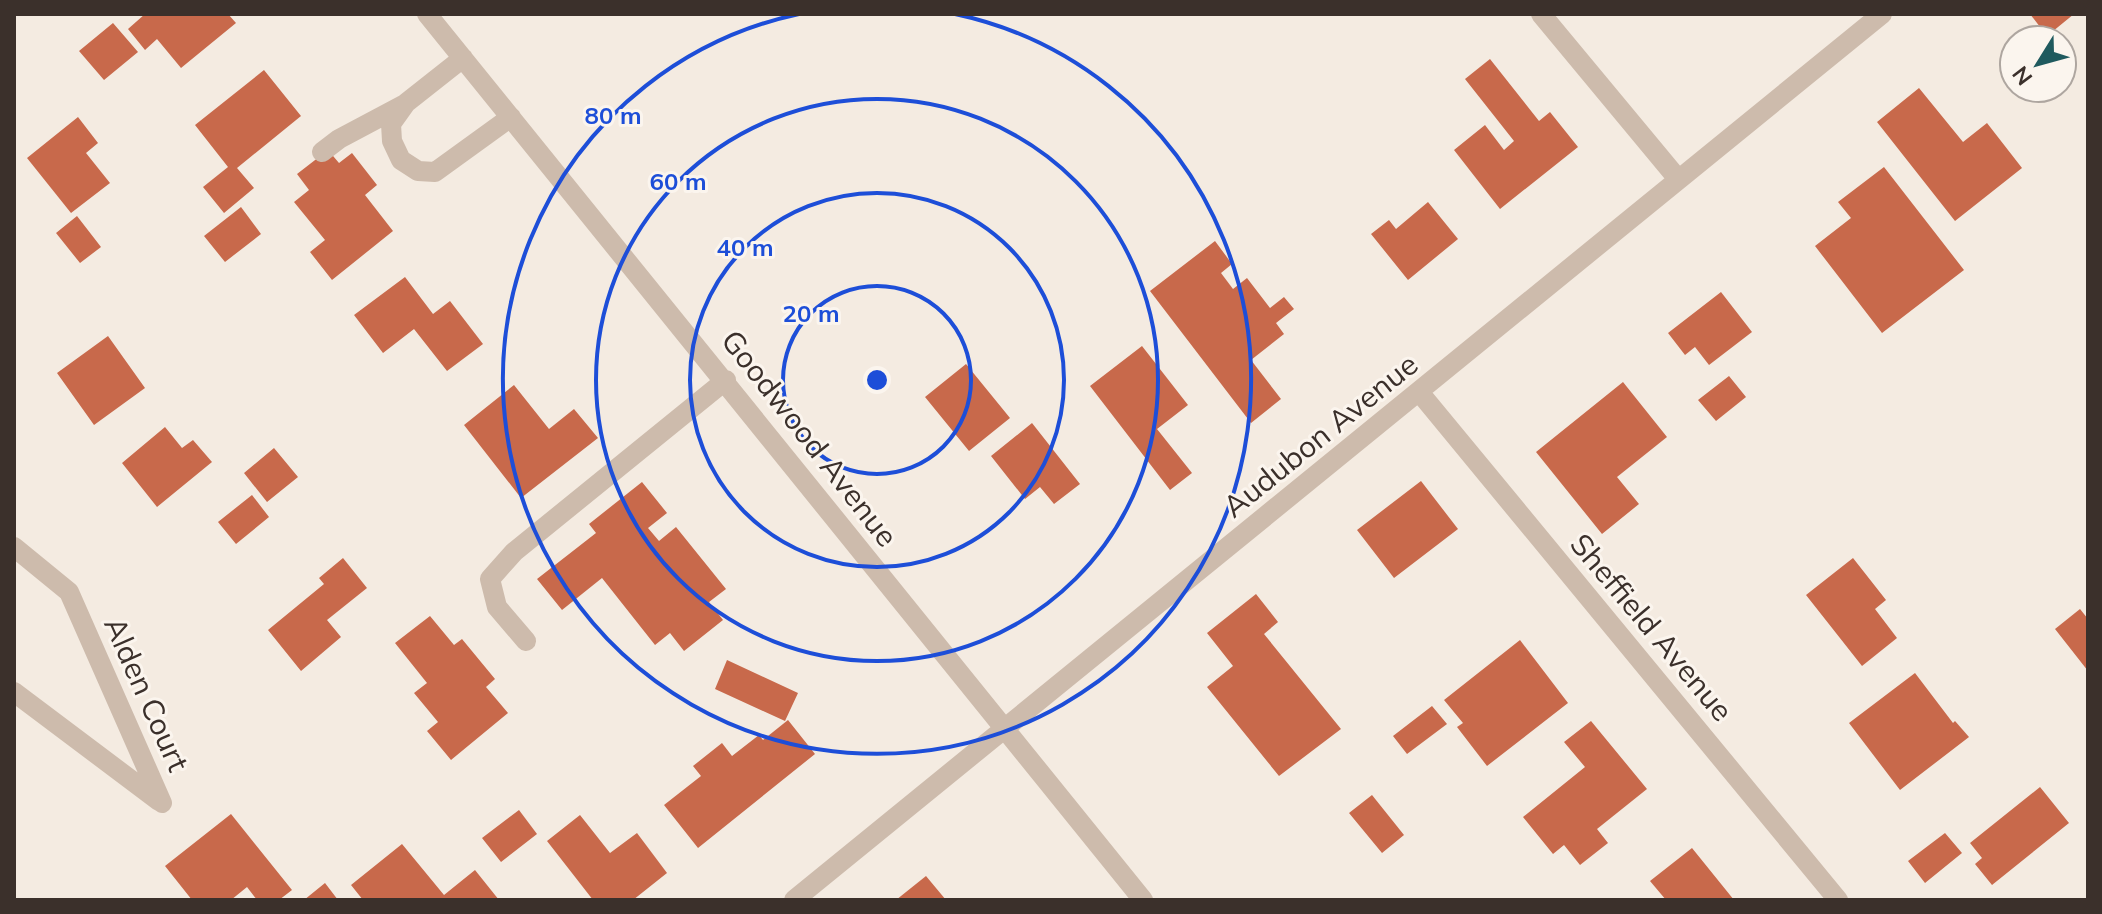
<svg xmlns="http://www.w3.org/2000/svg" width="2102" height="914" font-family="Mulish,sans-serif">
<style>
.building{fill:#c8694b}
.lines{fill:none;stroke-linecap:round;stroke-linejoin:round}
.minor{stroke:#cdbbac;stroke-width:20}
.ring{fill:none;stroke:#1d4ed8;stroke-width:4}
.labels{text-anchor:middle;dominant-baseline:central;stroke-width:6;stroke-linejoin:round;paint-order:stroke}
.street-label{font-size:30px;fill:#3b302b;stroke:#fbf5ee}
.centre{fill:#1d4ed8;stroke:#fbf5ee;stroke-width:4}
.ring-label{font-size:24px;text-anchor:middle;font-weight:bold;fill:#1d4ed8;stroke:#fbf5ee;stroke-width:6;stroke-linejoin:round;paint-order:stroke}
</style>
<rect width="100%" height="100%" fill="#f4ebe1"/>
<!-- building -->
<path class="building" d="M 145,14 L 228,14 L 236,23 L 181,68 L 157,39 L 145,50 L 128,29 Z
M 2030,14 L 2074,14 L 2047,36 Z
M 113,23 L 138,52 L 104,80 L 79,51 Z
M 1490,59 L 1539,121 L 1550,112 L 1578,147 L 1500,209 L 1454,150 L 1485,125 L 1504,150 L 1514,141 L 1465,79 Z
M 264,70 L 301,116 L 237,168 L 254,188 L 224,213 L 203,187 L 228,167 L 195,125 Z
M 1919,88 L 1963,142 L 1987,123 L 2022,168 L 1955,221 L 1877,122 Z
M 78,117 L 98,143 L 86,153 L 110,183 L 71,213 L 27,158 Z
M 328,150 L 339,163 L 352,153 L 377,185 L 365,195 L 393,231 L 332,280 L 310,252 L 325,240 L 294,202 L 309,190 L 297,174 Z
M 1884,167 L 1964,270 L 1882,333 L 1815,246 L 1851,218 L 1838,202 Z
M 1428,202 L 1458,239 L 1408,280 L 1371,234 L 1389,220 L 1396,229 Z
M 241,207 L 261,234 L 225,262 L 204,236 Z
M 77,216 L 101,247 L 80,263 L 56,233 Z
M 1215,241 L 1232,264 L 1221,273 L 1233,289 L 1247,278 L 1270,308 L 1284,297 L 1294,309 L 1276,323 L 1284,334 L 1251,360 L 1281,399 L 1251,423 L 1150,291 Z
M 405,277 L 433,314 L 450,301 L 483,344 L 447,371 L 414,329 L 383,353 L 354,315 Z
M 1721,292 L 1752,332 L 1709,365 L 1695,347 L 1685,355 L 1668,333 Z
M 108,336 L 145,388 L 94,425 L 57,373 Z
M 1142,346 L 1188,405 L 1157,429 L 1192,473 L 1170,490 L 1090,386 Z
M 966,364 L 1010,418 L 969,451 L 925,397 Z
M 1729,376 L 1746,397 L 1716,421 L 1698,400 Z
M 1623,382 L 1667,437 L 1617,477 L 1639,504 L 1602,534 L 1536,452 Z
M 514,385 L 549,429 L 574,409 L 598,438 L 521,498 L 464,425 Z
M 1032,423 L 1080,484 L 1054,504 L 1040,487 L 1025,499 L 991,456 Z
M 165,427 L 182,448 L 193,440 L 212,462 L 157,507 L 122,463 Z
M 274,448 L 298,477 L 267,502 L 244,473 Z
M 1421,481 L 1458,529 L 1394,578 L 1357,530 Z
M 642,482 L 667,513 L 648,528 L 659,541 L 676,527 L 726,589 L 709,602 L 723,620 L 684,651 L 670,633 L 655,645 L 602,578 L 562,610 L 537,579 L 596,533 L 589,524 Z
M 252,495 L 269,517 L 236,544 L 218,522 Z
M 343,558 L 367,588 L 327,620 L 341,637 L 301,671 L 268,630 L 324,584 L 319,578 Z
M 1853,558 L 1886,600 L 1875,609 L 1897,638 L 1862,666 L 1806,595 Z
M 1256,594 L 1278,622 L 1264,634 L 1341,729 L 1279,776 L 1207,687 L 1233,666 L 1207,633 Z
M 2080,609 L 2088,619 L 2088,671 L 2055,629 Z
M 430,616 L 454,645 L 462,639 L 495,679 L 486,687 L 508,713 L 451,760 L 427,731 L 438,722 L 414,693 L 427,683 L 395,643 Z
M 1520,640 L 1568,703 L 1487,766 L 1457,727 L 1463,723 L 1444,700 Z
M 727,660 L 798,693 L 785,721 L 715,689 Z
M 1915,673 L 1953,723 L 1955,721 L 1969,737 L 1900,790 L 1849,723 Z
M 1432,706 L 1447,724 L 1407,754 L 1393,736 Z
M 788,720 L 815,754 L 698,848 L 664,805 L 701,776 L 693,766 L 722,743 L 732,756 L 759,735 L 763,740 Z
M 1591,721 L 1647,789 L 1597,829 L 1608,843 L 1580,865 L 1564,845 L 1553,854 L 1523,817 L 1585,767 L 1564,742 Z
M 2040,787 L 2069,823 L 1992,885 L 1975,864 L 1982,858 L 1970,843 Z
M 1372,795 L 1404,835 L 1382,853 L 1349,813 Z
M 519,810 L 537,834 L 501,862 L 482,838 Z
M 231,814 L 292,890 L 279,900 L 257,900 L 247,887 L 231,900 L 192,900 L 165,866 Z
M 580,815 L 610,853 L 637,833 L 667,873 L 633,900 L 593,900 L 547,841 Z
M 1945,833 L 1962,853 L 1925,883 L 1908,861 Z
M 402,844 L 444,895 L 475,870 L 499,900 L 363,900 L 351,885 Z
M 1692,848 L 1734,900 L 1666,900 L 1650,881 Z
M 926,876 L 946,900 L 896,900 Z
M 325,883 L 338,900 L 304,900 Z"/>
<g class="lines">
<!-- minor -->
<path class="minor" d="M 427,14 C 667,308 905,604 1143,900
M 1541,14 L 1678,179
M 463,58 L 406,103 L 391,124 L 392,141 L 401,160 L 418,171 L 435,172 L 511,117
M 322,152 L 339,139 L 403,105
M 1420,393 L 1838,900
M 14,547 L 69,592 L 162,803
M 526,641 L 497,607 L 490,579 L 514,552 L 726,380
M 14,692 L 159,801
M 794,900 L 1882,14"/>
</g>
<!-- distance rings -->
<g class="ring">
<circle cx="877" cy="380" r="94"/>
<circle cx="877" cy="380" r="187"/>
<circle cx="877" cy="380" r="281"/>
<path d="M955 14A374 374 0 1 1 799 14"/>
</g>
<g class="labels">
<!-- street labels -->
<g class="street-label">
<text transform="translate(1320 435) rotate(-39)">Audubon Avenue</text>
<text transform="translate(810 438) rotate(52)">Goodwood Avenue</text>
<text transform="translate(1652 627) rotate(50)">Sheffield Avenue</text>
<text transform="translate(147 694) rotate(66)">Alden Court</text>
</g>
</g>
<circle cx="877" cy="380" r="12" class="centre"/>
<g class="ring-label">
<text x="613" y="124">80 m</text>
<text x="678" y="190">60 m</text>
<text x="745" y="256">40 m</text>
<text x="811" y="322">20 m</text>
</g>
<!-- border -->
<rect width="2102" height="914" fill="none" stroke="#3b302b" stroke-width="32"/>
<!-- north arrow -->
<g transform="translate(2038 64) rotate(233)"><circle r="38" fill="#fbf5ee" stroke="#aea6a0" stroke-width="2"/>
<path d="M0-6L14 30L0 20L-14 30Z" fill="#1f5a5e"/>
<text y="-12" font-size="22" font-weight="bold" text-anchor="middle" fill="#3b302b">N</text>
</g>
</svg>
